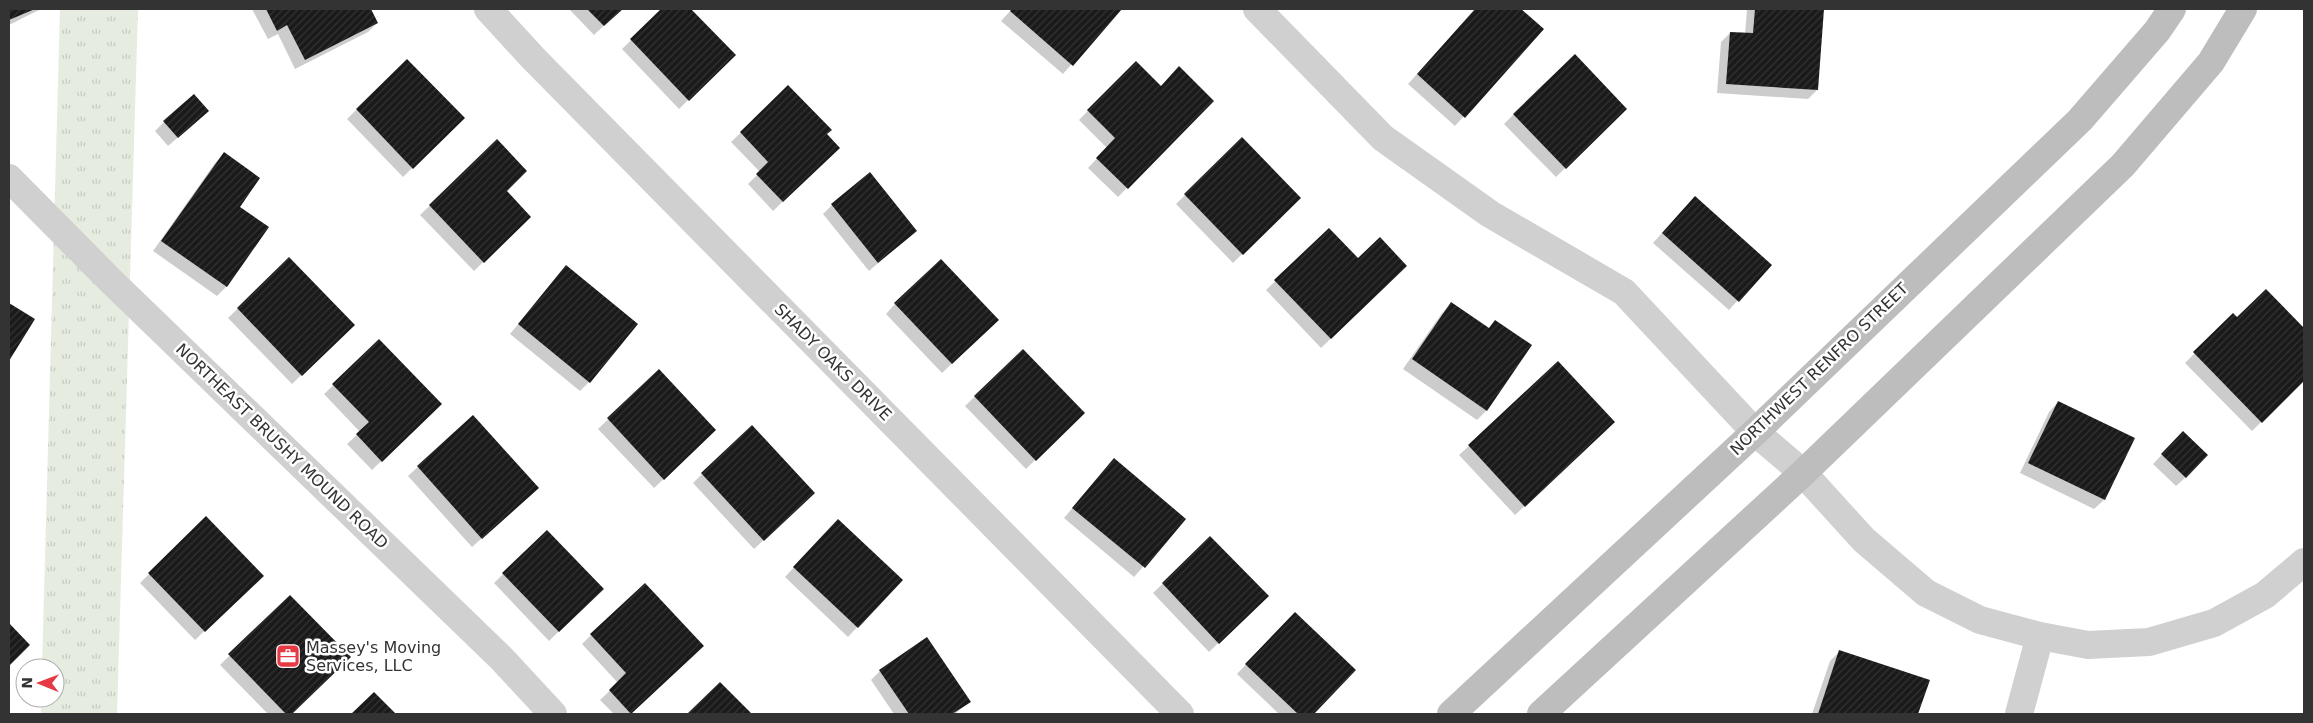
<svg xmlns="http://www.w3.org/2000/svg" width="2313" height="723" font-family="'DejaVu Sans',sans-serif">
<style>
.grass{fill:url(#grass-tufts)}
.shadow{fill:#0003}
.building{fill:url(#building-hatch)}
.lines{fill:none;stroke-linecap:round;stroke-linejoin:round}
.minor{stroke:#d0d0d0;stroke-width:28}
.secondary{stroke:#bdbdbd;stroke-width:28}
.labels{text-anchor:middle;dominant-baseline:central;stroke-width:5;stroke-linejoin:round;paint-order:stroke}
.street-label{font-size:16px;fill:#333;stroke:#fff}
.poi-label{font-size:16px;fill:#333;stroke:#fff;text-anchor:start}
</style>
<defs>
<pattern id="grass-tufts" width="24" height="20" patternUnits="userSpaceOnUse" patternTransform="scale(1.25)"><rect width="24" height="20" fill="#e6ecdf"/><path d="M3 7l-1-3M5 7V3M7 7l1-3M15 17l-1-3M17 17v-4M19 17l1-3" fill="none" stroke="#c6cbc0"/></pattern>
<pattern id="building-hatch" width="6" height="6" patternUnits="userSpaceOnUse" patternTransform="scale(1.25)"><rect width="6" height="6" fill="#1a1a1a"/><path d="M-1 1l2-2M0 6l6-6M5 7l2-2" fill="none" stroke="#333"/></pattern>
</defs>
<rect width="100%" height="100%" fill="#fff"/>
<!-- grass -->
<path class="grass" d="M 60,9 L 138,9 L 117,714 L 41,714 L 41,698 L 55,698 L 55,668 L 42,668 Z"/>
<!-- shadow -->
<path class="shadow" d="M 9,9 L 41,9 L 9,25 Z
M 252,9 L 370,9 L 377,23 L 368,32 L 295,69 L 278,34 L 268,39 Z
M 569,9 L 621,9 L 594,35 Z
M 663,9 L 689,9 L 734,55 L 679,109 L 622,49 Z
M 1012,9 L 1120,9 L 1063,74 L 1001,21 Z
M 1476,9 L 1519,9 L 1542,29 L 1455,126 L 1408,84 Z
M 1747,9 L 1822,9 L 1817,90 L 1808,99 L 1717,93 L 1721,42 L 1730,33 L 1745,34 Z
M 407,60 L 463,118 L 403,177 L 347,119 Z
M 1136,62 L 1160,87 L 1212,101 L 1118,197 L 1088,168 L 1107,148 L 1079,120 Z
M 788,87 L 838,148 L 773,211 L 748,184 L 760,172 L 731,142 Z
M 1626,109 L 1556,177 L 1504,124 L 1514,114 Z
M 198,120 L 168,146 L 155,131 L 164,122 Z
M 1242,139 L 1299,198 L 1233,263 L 1176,204 Z
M 497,141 L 505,191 L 529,217 L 474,271 L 420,215 Z
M 224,154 L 239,207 L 268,227 L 226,287 L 217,296 L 153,251 L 215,163 Z
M 832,205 L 915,231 L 869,271 L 823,214 Z
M 1685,207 L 1770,265 L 1729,310 L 1653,243 Z
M 1329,229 L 1358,260 L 1397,275 L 1321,348 L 1266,290 Z
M 289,259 L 353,325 L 292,384 L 228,318 Z
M 566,267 L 589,382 L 580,391 L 510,334 Z
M 2266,291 L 2304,329 L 2304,380 L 2252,431 L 2185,363 L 2233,315 L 2237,319 Z
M 9,304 L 33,320 L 9,359 Z
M 895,304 L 988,329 L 942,373 L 886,314 Z
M 1451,304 L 1488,329 L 1495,321 L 1531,345 L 1486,411 L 1477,420 L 1403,369 L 1442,313 Z
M 379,341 L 440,404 L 372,470 L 347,444 L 360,432 L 324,394 Z
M 1023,350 L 1083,413 L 1026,469 L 965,406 Z
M 659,371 L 706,439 L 654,488 L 598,429 Z
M 2058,402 L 2133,439 L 2104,500 L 2094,509 L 2020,473 L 2049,412 Z
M 473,416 L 528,497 L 472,547 L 408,476 Z
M 1604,432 L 1515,515 L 1459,455 L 1469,446 Z
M 2174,442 L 2186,477 L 2176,486 L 2153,464 Z
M 1114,459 L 1185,519 L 1134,577 L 1064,518 Z
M 702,474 L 804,503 L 754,549 L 693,483 Z
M 206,518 L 262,576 L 195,640 L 140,583 Z
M 829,530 L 901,580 L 848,637 L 785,577 Z
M 547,531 L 602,589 L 549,641 L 494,583 Z
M 1210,538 L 1267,596 L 1209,652 L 1153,593 Z
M 290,596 L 349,657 L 290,714 L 268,714 L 220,665 Z
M 1286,622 L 1354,670 L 1313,714 L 1279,714 L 1237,674 Z
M 591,635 L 693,655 L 630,714 L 614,714 L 600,700 L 618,683 L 582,644 Z
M 1840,651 L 1928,681 L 1917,714 L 1812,714 L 1830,661 Z
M 880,671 L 969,702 L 955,714 L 894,714 L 871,680 Z
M 720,683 L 751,714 L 689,714 Z"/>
<!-- building -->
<path class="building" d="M 9,9 L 35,9 L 9,20 Z
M 266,9 L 371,9 L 378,23 L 305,60 L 287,25 L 277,31 Z
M 587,9 L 623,9 L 604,26 Z
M 661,9 L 691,9 L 736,55 L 689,101 L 630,39 Z
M 1012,9 L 1122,9 L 1073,66 L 1010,11 Z
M 1475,9 L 1521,9 L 1544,29 L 1465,118 L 1417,74 Z
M 1755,9 L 1824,9 L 1818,90 L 1726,84 L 1730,32 L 1753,33 Z
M 1575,54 L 1627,109 L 1566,169 L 1513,114 Z
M 407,59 L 465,118 L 413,169 L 356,109 Z
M 1136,61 L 1161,86 L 1179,66 L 1214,101 L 1128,189 L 1096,158 L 1115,138 L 1087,110 Z
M 788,85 L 832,130 L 827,134 L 840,148 L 783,202 L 756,174 L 768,162 L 740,132 Z
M 194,94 L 209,111 L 178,138 L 163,121 Z
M 1242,137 L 1301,198 L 1243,255 L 1184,194 Z
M 497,139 L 527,171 L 507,191 L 531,217 L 484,263 L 429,205 Z
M 224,152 L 260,178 L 240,207 L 269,227 L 227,287 L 161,241 Z
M 870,172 L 917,231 L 878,263 L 831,204 Z
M 1695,196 L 1772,265 L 1739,302 L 1662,233 Z
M 1329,228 L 1358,258 L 1380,237 L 1407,266 L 1331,339 L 1274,280 Z
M 289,257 L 355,325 L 302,376 L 237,308 Z
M 941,259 L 999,320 L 952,364 L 894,303 Z
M 566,265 L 638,324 L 590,383 L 518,324 Z
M 2266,289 L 2304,328 L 2304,381 L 2262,423 L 2193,352 L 2233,313 L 2237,317 Z
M 1451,302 L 1489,328 L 1495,320 L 1532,345 L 1487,411 L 1412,359 Z
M 9,303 L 35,319 L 9,361 Z
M 379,339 L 442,404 L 382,462 L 356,434 L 369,422 L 332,384 Z
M 1023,349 L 1085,413 L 1036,461 L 974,396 Z
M 1558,361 L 1615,422 L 1525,507 L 1468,445 Z
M 659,369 L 716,430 L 664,480 L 607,418 Z
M 2058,401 L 2135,438 L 2105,500 L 2028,463 Z
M 473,415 L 539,488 L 482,539 L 417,466 Z
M 752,425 L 815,493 L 764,541 L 701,473 Z
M 2183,431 L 2208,455 L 2186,478 L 2161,454 Z
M 1114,458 L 1186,519 L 1145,568 L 1072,508 Z
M 206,516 L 264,576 L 205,632 L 148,573 Z
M 838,519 L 903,580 L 858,628 L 793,567 Z
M 547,530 L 604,589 L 559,632 L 502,573 Z
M 1210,536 L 1269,596 L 1219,644 L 1162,583 Z
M 645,583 L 704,646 L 631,714 L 609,690 L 626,673 L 590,634 Z
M 290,595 L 351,657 L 292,714 L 286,714 L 228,654 Z
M 1295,612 L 1356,670 L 1314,714 L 1298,714 L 1245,664 Z
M 9,623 L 30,645 L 9,666 Z
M 927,637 L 971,702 L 952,714 L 909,714 L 879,670 Z
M 1839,650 L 1930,680 L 1918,714 L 1818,714 Z
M 720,682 L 752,714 L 687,714 Z
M 374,692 L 396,714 L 351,714 Z"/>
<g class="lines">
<!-- minor -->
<path class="minor" d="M 488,9 L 533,58 L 1180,714
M 1257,9 L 1383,138 L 1490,214 L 1624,292 L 1755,432 L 1803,473 L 1864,540 L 1926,593 L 1980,620 L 2040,636 L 2088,645 L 2149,642 L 2214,623 L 2265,595 L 2304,562
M 9,178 L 110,280 L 502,659 L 553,714
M 2019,714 L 2040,636"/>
<!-- secondary -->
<path class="secondary" d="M 1451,714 L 1755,432 L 2080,120 L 2157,31 L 2172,9
M 1541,714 L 1803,473 L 2123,165 L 2211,62 L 2243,9"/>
</g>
<!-- icons -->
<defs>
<g id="office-square" transform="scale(1.25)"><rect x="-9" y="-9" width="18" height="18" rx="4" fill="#e63946" stroke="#fff"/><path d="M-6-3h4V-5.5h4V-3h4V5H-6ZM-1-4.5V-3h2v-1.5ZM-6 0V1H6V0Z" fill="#fff"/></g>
</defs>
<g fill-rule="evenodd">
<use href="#office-square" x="288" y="656"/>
</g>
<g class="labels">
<!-- street labels -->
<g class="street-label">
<text transform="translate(833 362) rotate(45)">SHADY OAKS DRIVE</text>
<text transform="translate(1819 369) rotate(-44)">NORTHWEST RENFRO STREET</text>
<text transform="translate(282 446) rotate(44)">NORTHEAST BRUSHY MOUND ROAD</text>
</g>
<!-- poi labels -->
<g class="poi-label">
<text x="306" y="647">Massey's Moving<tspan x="306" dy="18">Services, LLC</tspan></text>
</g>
</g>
<!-- border -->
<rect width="2313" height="723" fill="none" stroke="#333333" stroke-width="20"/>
<!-- north arrow -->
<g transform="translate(40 683) rotate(271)"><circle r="24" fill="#ffffff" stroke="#adadad"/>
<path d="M0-4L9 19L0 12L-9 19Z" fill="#e63946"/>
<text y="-8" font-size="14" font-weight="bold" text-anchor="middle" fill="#333333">N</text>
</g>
</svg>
